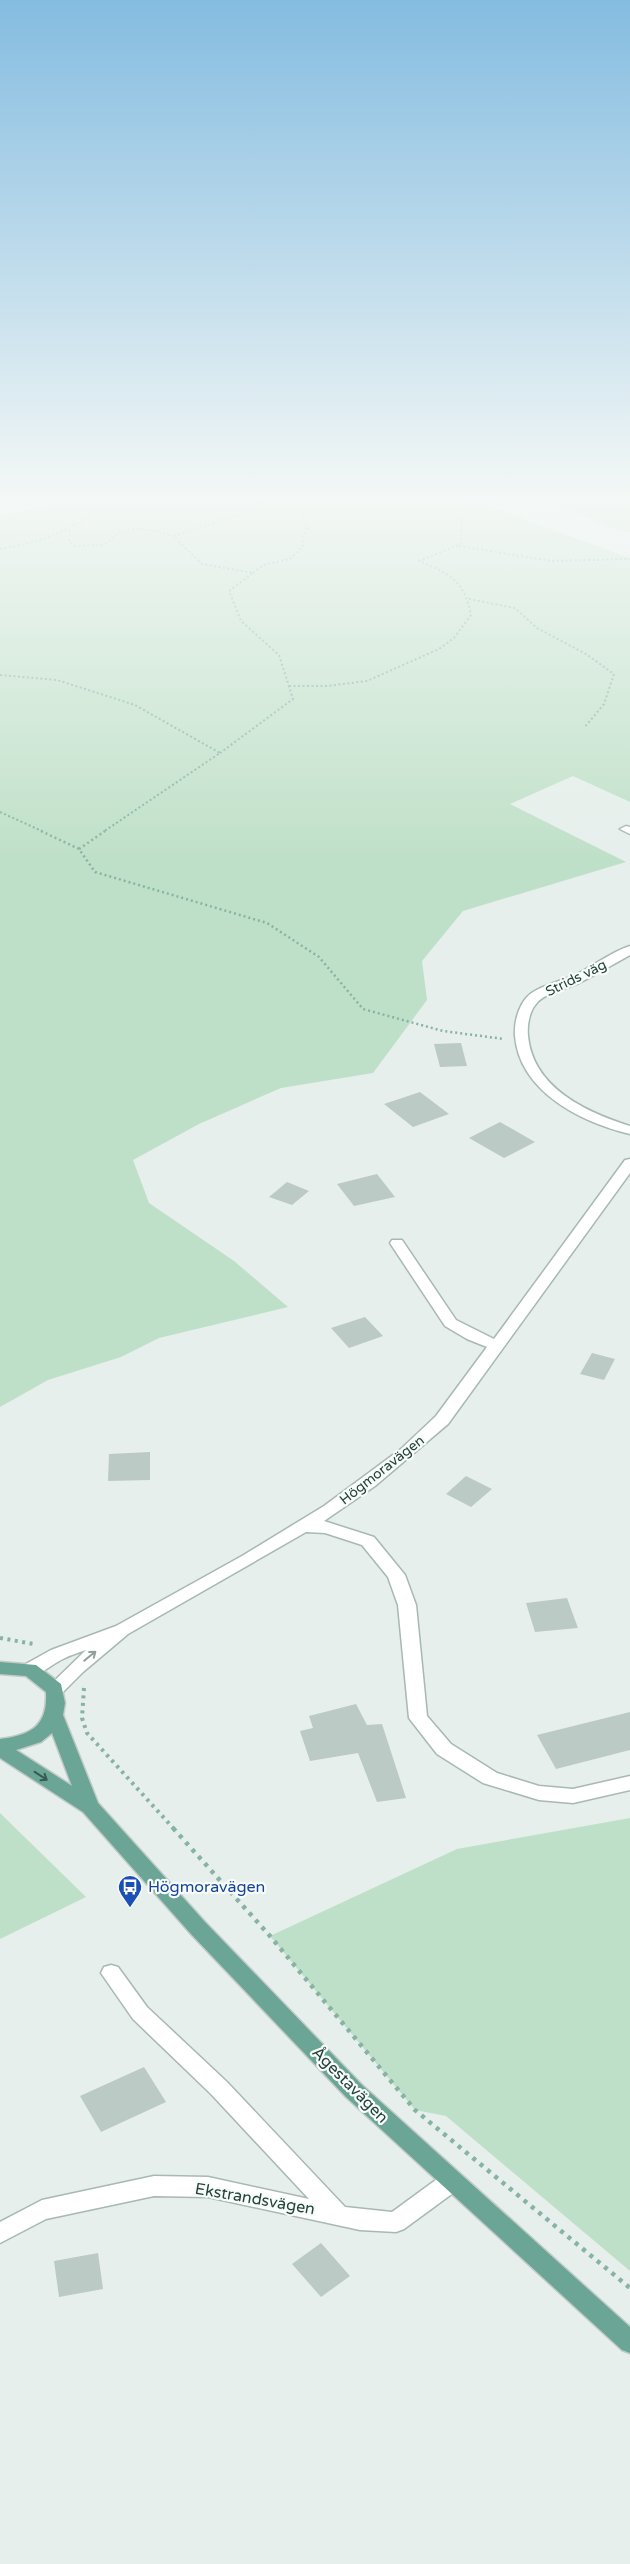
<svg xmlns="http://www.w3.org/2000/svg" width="630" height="2564" font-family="'Varela Round',sans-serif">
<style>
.green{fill:#bfe0c8}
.building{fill:#bbcac4}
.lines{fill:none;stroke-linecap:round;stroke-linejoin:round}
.minor-casing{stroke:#a8b8b2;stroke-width:3}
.major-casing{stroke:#c2cac8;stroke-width:3}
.path-far3{stroke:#86b3a5;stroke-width:2;stroke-dasharray:2 2.5;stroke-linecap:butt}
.path-far2{stroke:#86b3a5;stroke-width:2.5;stroke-dasharray:2 3;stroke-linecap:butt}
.path-far1{stroke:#86b3a5;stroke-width:4;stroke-dasharray:3 4.5;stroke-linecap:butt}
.path{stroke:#86b3a5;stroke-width:4.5;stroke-dasharray:4 5.5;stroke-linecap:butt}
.minor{fill:#fff;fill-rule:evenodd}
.major{fill:#6aa596;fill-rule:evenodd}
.oneway{stroke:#92a09c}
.oneway2{stroke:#365b51}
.labels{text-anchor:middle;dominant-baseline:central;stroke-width:4.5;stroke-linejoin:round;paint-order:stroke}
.street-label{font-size:14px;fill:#24423a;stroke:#f7fbf9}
.near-transit-label{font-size:16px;fill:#164399;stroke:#f7fbf9;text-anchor:start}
.near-street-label{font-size:16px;fill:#24423a;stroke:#f7fbf9}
</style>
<rect width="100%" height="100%" fill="#e6efeb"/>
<!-- green -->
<path class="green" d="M 84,500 L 471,500 L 630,558 L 630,802 L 573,776 L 510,804 L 626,862 L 463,911 L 422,961 L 427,1000 L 373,1073 L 281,1088 L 199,1124 L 133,1160 L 149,1203 L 234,1261 L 288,1307 L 159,1338 L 121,1357 L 48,1380 L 0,1407 L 0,515 Z
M 550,500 L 630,500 L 630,532 L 611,528 Z
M 0,1813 L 86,1897 L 0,1939 Z
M 630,1818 L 630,2271 L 446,2116 L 415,2110 L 270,1936 L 457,1849 Z"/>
<!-- building -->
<path class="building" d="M 461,1043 L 467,1066 L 440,1067 L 434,1044 Z
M 420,1092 L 449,1114 L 413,1127 L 384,1104 Z
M 500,1122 L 535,1142 L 504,1158 L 469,1138 Z
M 377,1174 L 395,1197 L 354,1206 L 337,1184 Z
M 287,1182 L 309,1191 L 292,1205 L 269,1197 Z
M 365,1317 L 383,1336 L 349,1348 L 331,1328 Z
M 592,1353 L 615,1359 L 604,1380 L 580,1374 Z
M 150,1452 L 150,1480 L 108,1481 L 109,1454 Z
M 466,1476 L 492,1489 L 471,1507 L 446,1494 Z
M 567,1598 L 578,1628 L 535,1632 L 526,1603 Z
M 356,1704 L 367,1725 L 382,1724 L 406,1798 L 377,1802 L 358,1753 L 310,1761 L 300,1731 L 313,1728 L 309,1716 Z
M 630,1712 L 630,1750 L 556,1769 L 537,1735 Z
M 144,2067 L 166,2102 L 101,2132 L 80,2096 Z
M 321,2243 L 350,2276 L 321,2297 L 292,2264 Z
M 98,2253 L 103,2289 L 59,2297 L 54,2261 Z"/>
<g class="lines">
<!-- minor casing -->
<g class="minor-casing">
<path id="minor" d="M 626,826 L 630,827 L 630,834 L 620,829 Z
M 630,946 L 630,955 C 612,965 595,975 577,984 C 565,990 544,993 536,1004 C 529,1012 527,1026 528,1036 C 533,1088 586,1112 630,1126 L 630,1134 C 581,1122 520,1092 515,1036 C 514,1023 518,1007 527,997 C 539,985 564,981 579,973 C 595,965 613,951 630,946 Z
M 630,1159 L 630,1173 L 448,1424 L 375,1486 L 324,1521 L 374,1537 L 405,1575 L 416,1605 L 427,1716 L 451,1744 L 497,1773 L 539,1786 L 573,1789 L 630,1776 L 630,1790 L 573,1803 L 539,1800 L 483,1783 L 437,1754 L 409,1718 L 398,1605 L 388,1577 L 362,1545 L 325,1533 L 306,1532 L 128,1634 L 83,1672 L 61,1694 L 55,1696 L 49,1694 L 46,1689 L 86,1650 C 78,1653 70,1655 63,1659 C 50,1665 38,1679 24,1675 L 21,1670 L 24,1665 L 51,1650 L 116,1626 L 242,1556 L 324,1506 L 401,1449 L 436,1416 L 487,1347 L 467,1339 L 445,1326 L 390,1243 L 392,1240 L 402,1240 L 456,1320 L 494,1339 L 625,1160 Z
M 111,1965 L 118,1967 L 147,2007 L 227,2082 L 345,2207 L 392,2212 L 444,2174 L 452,2171 L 460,2174 L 463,2181 L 460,2188 L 404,2229 L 396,2232 L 360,2230 L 208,2197 L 154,2196 L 46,2219 L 0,2243 L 0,2222 L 42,2200 L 154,2176 L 208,2177 L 309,2199 L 211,2094 L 133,2019 L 101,1973 L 104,1967 Z"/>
</g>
<!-- major casing -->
<g class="major-casing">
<path id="major" d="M 0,1662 L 36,1665 L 61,1684 L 65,1703 L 63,1715 L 98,1803 L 205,1922 L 362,2085 L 630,2327 L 630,2353 L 622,2350 L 346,2097 L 191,1934 L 83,1812 L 0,1758 L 0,1739 C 31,1735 48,1726 46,1692 L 26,1676 L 0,1674 ZM 52,1733 L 72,1786 L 16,1750 L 41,1742 Z"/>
</g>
<!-- path-far3 -->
<path class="path-far3" d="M 70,530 L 69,540 L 73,546 L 104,545 L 119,533 L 133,529 L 152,530 L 173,536 L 202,564 L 253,573 L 229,591 L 241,621 L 279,655 L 293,699 L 220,753
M 174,536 L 255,510 L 264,500
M 459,546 L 551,561 L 630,559
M 0,549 C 34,543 63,535 91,514 L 85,500
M 253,573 L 263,565 L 290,559 L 303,547 L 302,538 L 307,528 L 295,500
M 469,599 L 515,608 L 537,628 L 586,654 L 614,674 L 604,704 L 584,728
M 0,675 L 57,680 L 135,705 L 220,753 L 103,832
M 289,686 L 327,686 L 367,681 L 439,649 L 454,638 L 471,615 C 464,580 450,574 419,561 L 461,544 L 462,520 L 474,500
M 0,812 L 44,832"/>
<!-- path-far2 -->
<path class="path-far2" d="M 41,831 L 79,849 L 95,872 L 267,923 L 319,957 L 363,1009 L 443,1031 L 504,1039
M 79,849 L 105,831"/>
<!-- path-far1 -->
<path class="path-far1" d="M 0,1638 L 34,1644
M 84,1688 L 82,1718 L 87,1733 L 174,1829"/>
<!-- path -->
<path class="path" d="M 173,1828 L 270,1936 L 415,2110 L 630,2288"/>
<!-- minor -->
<use href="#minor" class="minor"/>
<!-- major -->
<use href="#major" class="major"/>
</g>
<!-- one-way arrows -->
<defs><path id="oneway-shaft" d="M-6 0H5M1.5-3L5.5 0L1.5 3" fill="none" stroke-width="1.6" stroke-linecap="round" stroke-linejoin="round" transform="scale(1.25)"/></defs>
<use class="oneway" href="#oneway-shaft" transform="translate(90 1656) rotate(-39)"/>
<use class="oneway2" href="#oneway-shaft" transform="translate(41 1776) rotate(33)"/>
<!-- sky -->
<linearGradient id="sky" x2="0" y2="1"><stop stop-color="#84bce0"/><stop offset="0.58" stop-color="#f4f8f6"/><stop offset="1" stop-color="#f4f8f6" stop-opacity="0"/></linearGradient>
<rect width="630" height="859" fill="url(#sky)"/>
<!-- icons -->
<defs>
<g id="bus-pin" transform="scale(1.25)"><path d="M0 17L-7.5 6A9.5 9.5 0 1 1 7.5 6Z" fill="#1a4fb4" stroke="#f7fbf9"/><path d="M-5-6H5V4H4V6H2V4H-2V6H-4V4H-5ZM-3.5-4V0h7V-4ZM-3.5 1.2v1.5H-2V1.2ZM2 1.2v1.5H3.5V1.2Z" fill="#fff"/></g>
</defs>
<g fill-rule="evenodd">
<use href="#bus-pin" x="130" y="1887"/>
</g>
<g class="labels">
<!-- street labels -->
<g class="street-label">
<text transform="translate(576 978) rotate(-26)">Strids väg</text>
<text transform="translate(382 1470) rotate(-38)">Högmoravägen</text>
</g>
<!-- near-transit labels -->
<g class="near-transit-label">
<text x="148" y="1887">Högmoravägen</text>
</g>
<!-- near-street labels -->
<g class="near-street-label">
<text transform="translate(350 2085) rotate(45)">Ågestavägen</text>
<text transform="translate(255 2199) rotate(10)">Ekstrandsvägen</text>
</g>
</g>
</svg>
